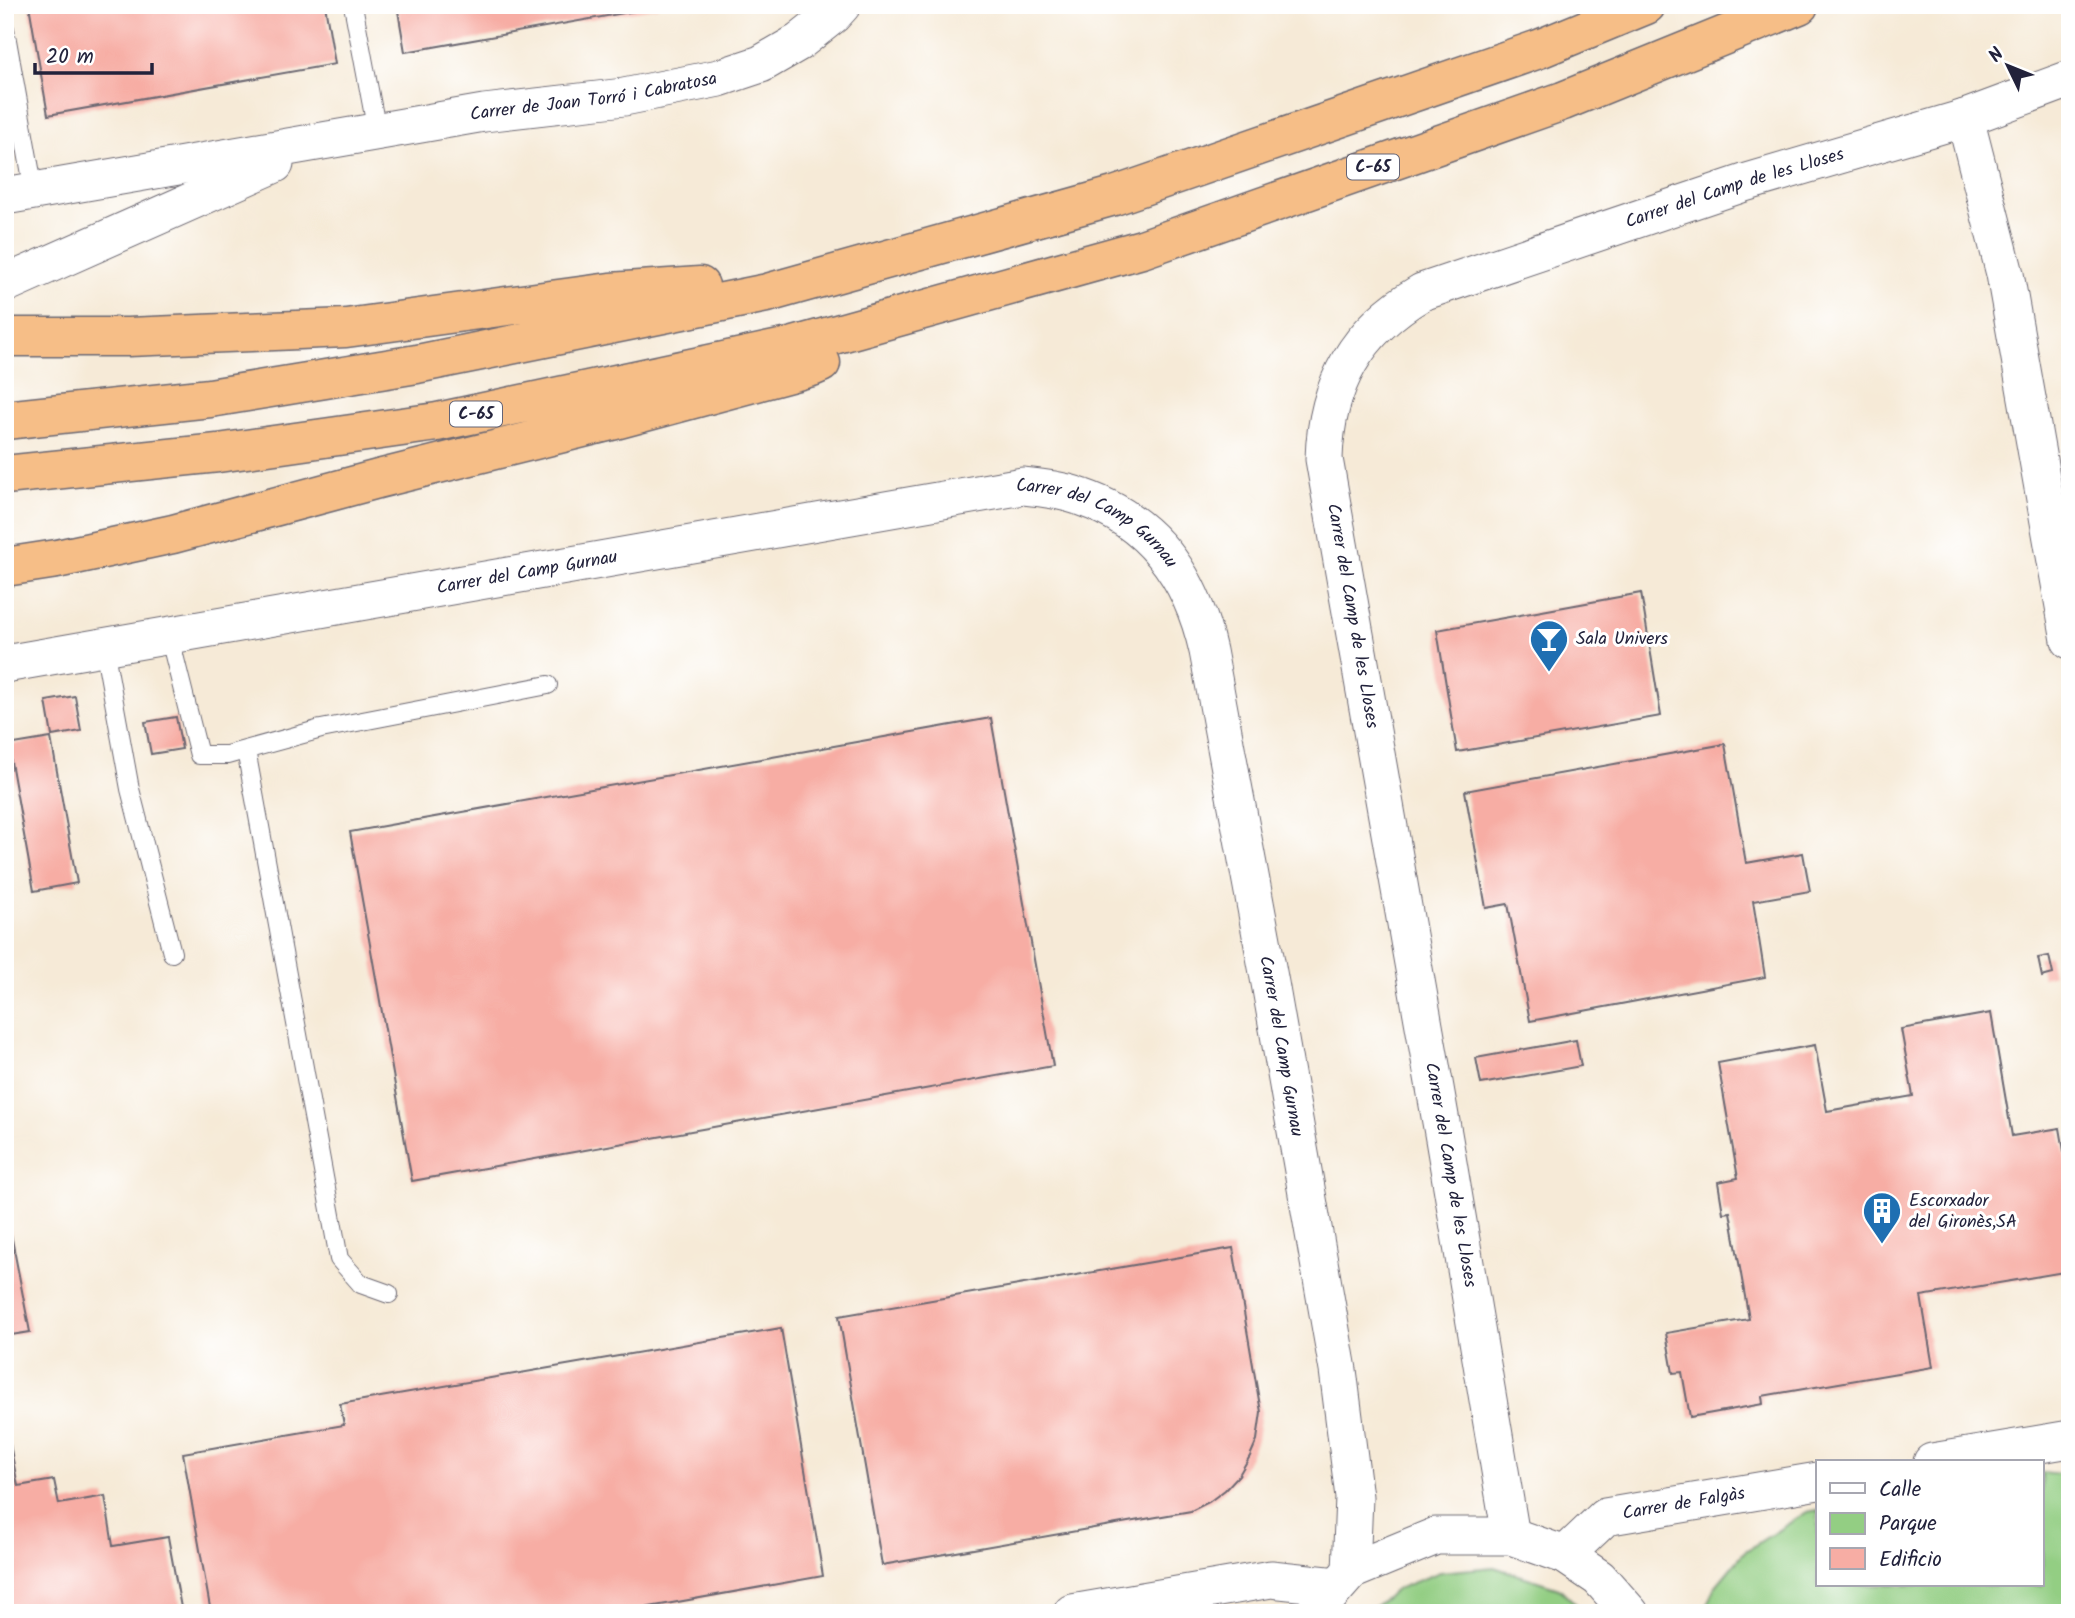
<svg xmlns="http://www.w3.org/2000/svg" width="2075" height="1618" font-family="Kalam,sans-serif">
<style>
.green{fill:#93ce83;stroke:#5a785f;stroke-width:2}
.building{fill:#f7ada4}
.lines{fill:none;stroke-linecap:round;stroke-linejoin:round}
.service-casing{stroke:#6c6872;stroke-width:20}
.minor-casing{stroke:#6c6872;stroke-width:39}
.trunk-casing{stroke:#6c6872;stroke-width:41}
.service{stroke:#fff;stroke-width:18}
.minor{stroke:#fff;stroke-width:37}
.trunk{stroke:#f6be87;stroke-width:38}
.labels{text-anchor:middle;dominant-baseline:central;stroke-width:6;stroke-linejoin:round;paint-order:stroke}
.shield{fill:#fff;stroke:#646476;stroke-width:2}
.shield-label{font-size:16px;font-weight:bold;fill:#22223b}
.street-label{font-size:18px;fill:#22223b;stroke:#fff}
.poi-label{font-size:18px;fill:#22223b;stroke:#fff;text-anchor:start}
</style>
<rect width="100%" height="100%" fill="#fff"/>
<filter id="ink" filterUnits="userSpaceOnUse"><feTurbulence type="fractalNoise" baseFrequency=".0143" numOctaves="2"/><feDisplacementMap in="SourceGraphic" scale="14" xChannelSelector="R" yChannelSelector="G"/><feConvolveMatrix kernelMatrix="1 2 1 2 8 2 1 2 1" color-interpolation-filters="sRGB"/></filter>
<filter id="wash" filterUnits="userSpaceOnUse"><feTurbulence type="fractalNoise" baseFrequency=".00686" numOctaves="4" result="noise"/><feDisplacementMap in="SourceGraphic" scale="28" xChannelSelector="R" yChannelSelector="G"/><feGaussianBlur stdDeviation="1.57" result="paint"/><feColorMatrix in="noise" values="0 0 0 0 0 0 0 0 0 0 0 0 0 0 0 0 0 1.4 0 .05"/><feComposite in="paint" operator="in"/></filter>
<g filter="url(#wash)">
<rect width="100%" height="100%" fill="#f6ead7"/>
<!-- green -->
<path class="green" d="M 2042,1472 L 2070,1475 L 2070,1613 L 1704,1613 L 1714,1588 L 1744,1552 L 1807,1512 L 1818,1510 L 1818,1585 L 2042,1585 Z
M 1494,1567 L 1559,1588 L 1585,1613 L 1367,1613 L 1397,1589 L 1440,1572 Z"/>
<g id="blocks">
<!-- building -->
<path class="building" d="M 29,5 L 325,5 L 335,64 L 48,115 Z
M 397,5 L 658,5 L 658,7 L 405,52 Z
M 1641,593 L 1661,716 L 1457,752 L 1437,630 Z
M 75,696 L 81,731 L 52,736 L 46,701 Z
M 176,717 L 182,749 L 151,754 L 145,722 Z
M 991,718 L 1053,1066 L 412,1181 L 350,832 Z
M 51,738 L 77,883 L 34,891 L 8,745 Z
M 1725,744 L 1746,863 L 1803,853 L 1810,891 L 1753,901 L 1765,977 L 1530,1021 L 1508,904 L 1486,908 L 1465,791 Z
M 2049,956 L 2053,974 L 2042,977 L 2038,958 Z
M 1991,1013 L 2012,1136 L 2060,1128 L 2070,1185 L 2070,1271 L 1921,1296 L 1933,1367 L 1762,1396 L 1763,1404 L 1690,1417 L 1682,1372 L 1673,1373 L 1666,1333 L 1749,1319 L 1730,1212 L 1723,1213 L 1718,1182 L 1738,1178 L 1718,1063 L 1815,1045 L 1827,1111 L 1913,1096 L 1901,1029 Z
M 1576,1040 L 1581,1066 L 1481,1084 L 1476,1058 Z
M 5,1203 L 30,1332 L 5,1336 Z
M 1233,1248 L 1261,1412 L 1257,1440 L 1250,1456 L 1239,1475 L 1225,1490 L 1209,1502 L 1191,1511 L 882,1565 L 839,1316 Z
M 781,1328 L 823,1576 L 616,1613 L 211,1613 L 183,1453 L 344,1425 L 340,1404 Z
M 5,1418 L 18,1486 L 54,1480 L 59,1504 L 105,1496 L 113,1546 L 168,1537 L 182,1613 L 5,1613 Z"/>
</g>
</g>
<g filter="url(#ink)">
<use href="#blocks" fill-opacity="0" stroke="#6c6872" stroke-width="2"/>
<g class="lines">
<!-- service casing -->
<g class="service-casing">
<path id="service" d="M 353,5 L 377,132
M 5,29 L 34,191
M 169,635 L 199,755 L 227,755 L 321,729 L 548,685
M 104,647 L 130,789 L 172,953
M 246,750 L 339,1259 L 361,1284 L 389,1294"/>
</g>
<!-- minor casing -->
<g class="minor-casing">
<g id="minor">
<path d="M 1965,118 L 2005,274 L 2070,640"/>
<path id="s1" d="M 5,196 L 484,113 L 624,97 L 719,78 L 761,64 L 799,42 L 833,15 L 842,5"/>
<path d="M 5,284 L 275,164"/>
<path id="s2" d="M 5,664 L 1023,486 C 1042,488 1062,490 1081,497 C 1154,522 1192,579 1208,651 L 1270,983 L 1338,1370 L 1354,1497 L 1351,1571"/>
<path d="M 1932,1462 L 2070,1439"/>
<path id="s3" d="M 1511,1536 L 1444,1139 L 1324,459 C 1326,384 1357,330 1422,292 L 1744,183 L 1965,118 L 2070,79"/>
<path id="s4" d="M 1565,1555 L 1605,1517 L 1818,1481"/>
<path d="M 1072,1613 L 1271,1579 L 1337,1586"/>
<path d="M 1314,1613 L 1351,1571 L 1436,1536 L 1511,1536 L 1565,1555 L 1599,1578 L 1630,1613"/>
</g>
</g>
<!-- trunk casing -->
<g class="trunk-casing">
<path id="trunk" d="M 5,337 L 128,337 L 346,328 L 610,292 L 700,286
M 5,420 L 210,398 L 417,364 L 767,293 L 1114,196 L 1539,49 L 1646,5
M 5,475 L 218,453 L 437,422 L 794,346 L 1142,249 L 1563,101 L 1799,5
M 5,567 L 57,559 L 173,534 L 378,479 L 615,420 L 812,367 L 821,363"/>
</g>
<!-- service -->
<use href="#service" class="service"/>
<!-- minor -->
<use href="#minor" class="minor"/>
<!-- trunk -->
<use href="#trunk" class="trunk"/>
</g>
</g>
<!-- icons -->
<defs>
<g id="bar-pin" transform="scale(2.0125)"><path d="M0 17L-7.5 6A9.5 9.5 0 1 1 7.5 6Z" fill="#1f6fb2" stroke="#fff"/><path d="M-6-5H6L.8 .8V4.5H3.5V6h-7V4.5H-.8V.8Z" fill="#fff"/></g>
<g id="building-pin" transform="scale(2.0125)"><path d="M0 17L-7.5 6A9.5 9.5 0 1 1 7.5 6Z" fill="#1f6fb2" stroke="#fff"/><path d="M-4-6H4V6H1V3H-1V6H-4ZM-2.5-4.3h1.7v1.8h-1.7ZM.8-4.3h1.7v1.8H.8ZM-2.5-1h1.7V.8h-1.7ZM.8-1h1.7V.8H.8Z" fill="#fff"/></g>
</defs>
<g fill-rule="evenodd">
<use href="#bar-pin" x="1549" y="639"/>
<use href="#building-pin" x="1882" y="1211"/>
</g>
<g class="labels">
<!-- shield labels -->
<g class="shield">
<rect x="1347" y="154.5" width="52" height="25" rx="5"/>
<rect x="450" y="401.5" width="52" height="25" rx="5"/>
</g>
<g class="shield-label">
<text x="1373" y="167">C-65</text>
<text x="476" y="414">C-65</text>
</g>
<!-- street labels -->
<g class="street-label">
<text stroke="none"><textPath href="#s1" startOffset="597">Carrer de Joan Torró i Cabratosa</textPath></text>
<text stroke="none"><textPath href="#s3" startOffset="1626">Carrer del Camp de les Lloses</textPath></text>
<text stroke="none"><textPath href="#s2" startOffset="1118">Carrer del Camp Gurnau</textPath></text>
<text stroke="none"><textPath href="#s2" startOffset="530">Carrer del Camp Gurnau</textPath></text>
<text transform="translate(1352 616) rotate(80)">Carrer del Camp de les Lloses</text>
<text stroke="none"><textPath href="#s2" startOffset="1704">Carrer del Camp Gurnau</textPath></text>
<text transform="translate(1450 1175) rotate(80)">Carrer del Camp de les Lloses</text>
<text stroke="none"><textPath href="#s4" startOffset="135">Carrer de Falgàs</textPath></text>
</g>
<!-- poi labels -->
<g class="poi-label">
<text x="1576" y="639">Sala Univers</text>
<text x="1909" y="1201">Escorxador<tspan x="1909" dy="21">del Gironès,SA</tspan></text>
</g>
</g>
<!-- margin -->
<rect width="2075" height="1618" fill="none" stroke="#fff" stroke-width="28"/>
<!-- legend -->
<rect x="1816" y="1460" width="228" height="126" fill="#ffffff" stroke="#a7a7b1" stroke-width="2"/>
<rect x="1830" y="1483" width="35" height="10" fill="#ffffff" stroke="#a7a7b1" stroke-width="2"/>
<text x="1879" y="1496" font-size="21" fill="#22223b">Calle</text>
<rect x="1830" y="1513" width="35" height="21" fill="#93ce83" stroke="#a7a7b1" stroke-width="2"/>
<text x="1879" y="1530" font-size="21" fill="#22223b">Parque</text>
<rect x="1830" y="1548" width="35" height="21" fill="#f7ada4" stroke="#a7a7b1" stroke-width="2"/>
<text x="1879" y="1566" font-size="21" fill="#22223b">Edificio</text>
<!-- north arrow -->
<g transform="translate(2008 66) rotate(313)" stroke="#ffffff" stroke-width="5" paint-order="stroke">
<path d="M0-5L12 26L0 18L-12 26Z" fill="#22223b"/>
<text y="-10" font-size="19" font-weight="bold" text-anchor="middle" fill="#22223b">N</text>
</g>
<!-- scale -->
<path d="M35 63v10h117v-10" fill="none" stroke="#22223b" stroke-width="3.5"/>
<text x="46" y="63" font-size="21" fill="#22223b" stroke="#ffffff" stroke-width="5" paint-order="stroke">20 m</text>
</svg>
